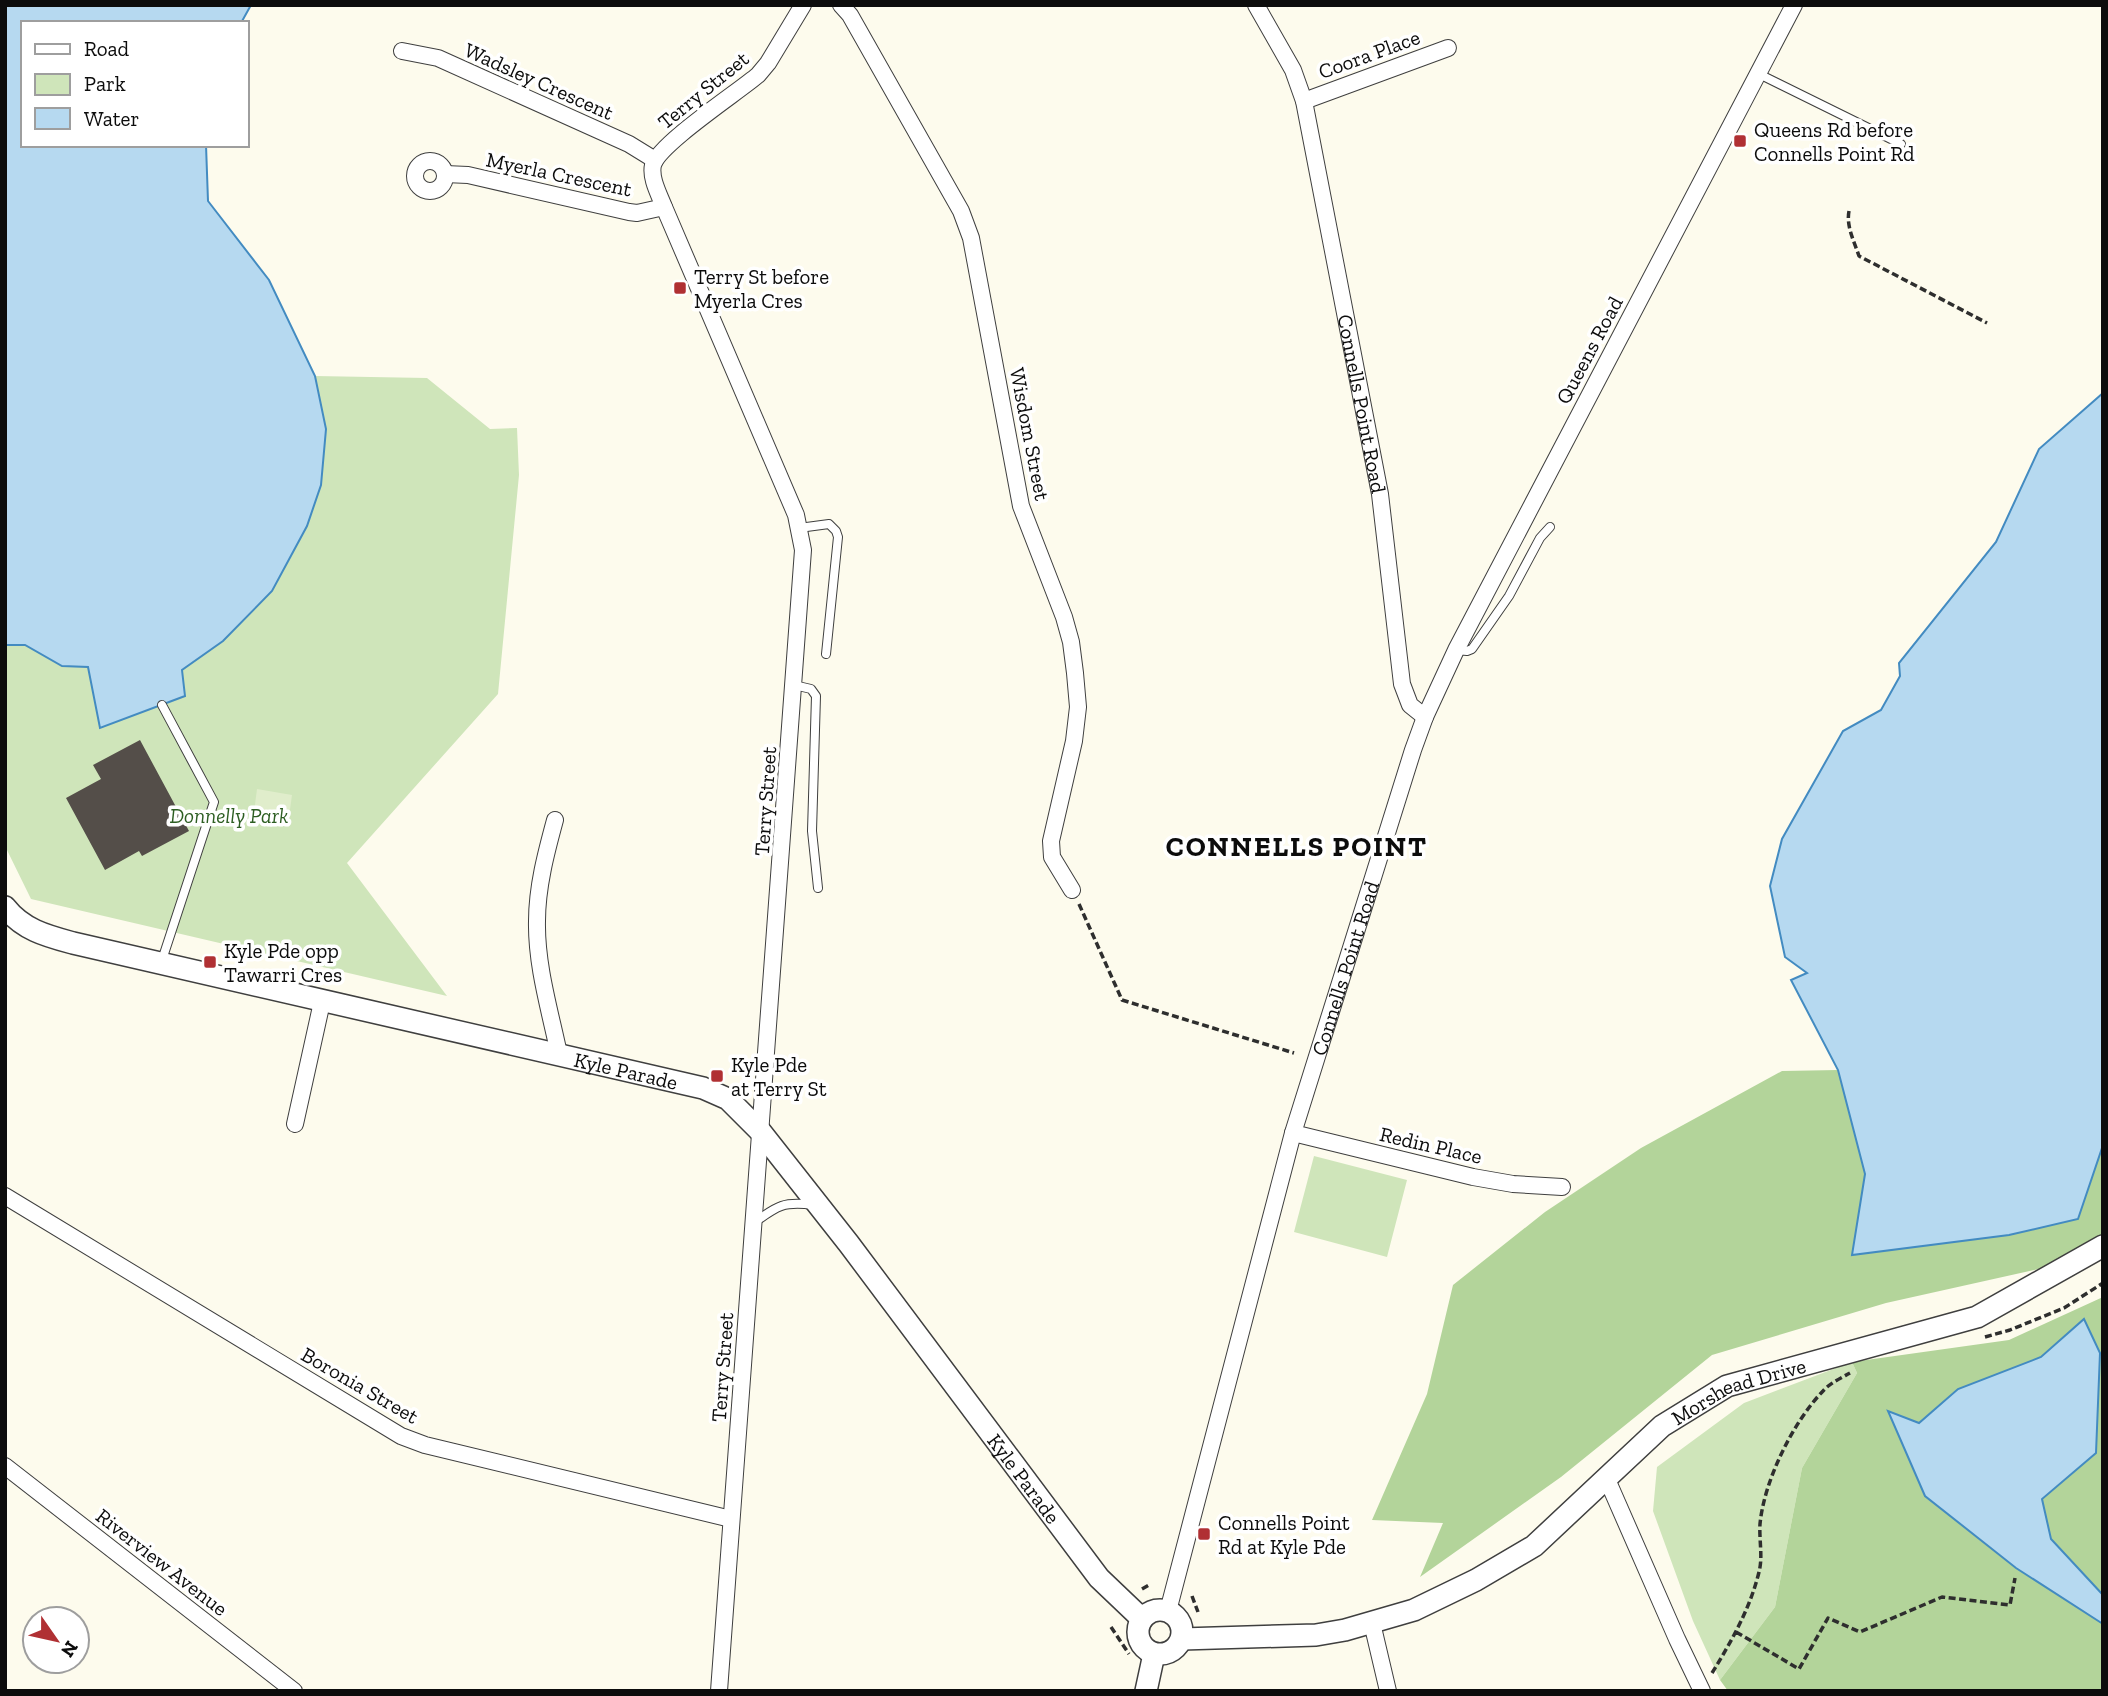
<svg xmlns="http://www.w3.org/2000/svg" width="2108" height="1696" font-family="'Zilla Slab',serif">
<style>
.green{fill:#cfe5ba}
.forest{fill:#b3d49a}
.pitch{fill:#e0edcb}
.water{fill:#b6d9f0;stroke:#438bc1;stroke-width:2}
.building{fill:#544e49}
.lines{fill:none;stroke-linecap:round;stroke-linejoin:round}
.service-casing{stroke:#3f3f3f;stroke-width:10}
.minor-casing{stroke:#3f3f3f;stroke-width:18}
.tertiary-casing{stroke:#3f3f3f;stroke-width:24}
.path{stroke:#2e2e2e;stroke-width:3.5;stroke-dasharray:7 3.5;stroke-linecap:butt}
.service{stroke:#fff;stroke-width:8}
.minor{stroke:#fff;stroke-width:16}
.tertiary{stroke:#fff;stroke-width:21}
.poi-dot{fill:#b03033;stroke:#fff;stroke-width:2.5}
.labels{text-anchor:middle;dominant-baseline:central;stroke-width:7;stroke-linejoin:round;paint-order:stroke}
.street-label{font-size:21px;fill:#0c0c0c;stroke:#fff}
.poi-label{font-size:21px;fill:#0c0c0c;stroke:#fff;text-anchor:start}
.park-label{font-size:21px;font-style:italic;fill:#2d5e22;stroke:#fff}
.district-label{font-size:28px;font-weight:bold;letter-spacing:2px;fill:#0c0c0c;stroke:#fff}
</style>
<rect width="100%" height="100%" fill="#fdfbed"/>
<!-- green -->
<path class="green" d="M 315,376 L 427,378 L 490,429 L 517,428 L 519,475 L 498,694 L 347,863 L 447,996 L 31,899 L 5,846 L 5,645 L 25,645 L 62,666 L 88,667 L 100,728 L 185,696 L 182,670 L 223,641 L 326,430 Z
M 1314,1156 L 1407,1180 L 1387,1257 L 1294,1232 Z
M 1852,1362 L 1857,1373 L 1802,1468 L 1775,1607 L 1720,1680 L 1693,1621 L 1653,1511 L 1657,1467 L 1744,1403 Z"/>
<!-- forest -->
<path class="forest" d="M 1838,1070 L 1865,1174 L 1853,1255 L 2009,1235 L 2078,1219 L 2103,1145 L 2103,1233 L 2096,1241 L 2043,1268 L 1886,1303 L 1712,1355 L 1561,1477 L 1420,1577 L 1443,1523 L 1372,1520 L 1427,1394 L 1453,1285 L 1545,1212 L 1641,1148 L 1782,1071 Z
M 2103,1297 L 2103,1691 L 1728,1691 L 1720,1680 L 1775,1607 L 1802,1468 L 1857,1373 L 1852,1362 L 2009,1340 Z"/>
<!-- pitch -->
<path class="pitch" d="M 257,789 L 292,795 L 289,817 L 254,812 Z"/>
<!-- water -->
<path class="water" d="M 5,5 L 251,5 L 241,23 L 23,23 L 23,145 L 206,145 L 208,201 L 269,280 L 315,376 L 326,429 L 321,485 L 307,526 L 272,591 L 223,641 L 182,670 L 185,696 L 100,728 L 88,667 L 62,666 L 25,645 L 5,645 Z
M 2103,393 L 2103,1145 L 2078,1219 L 2009,1235 L 1852,1255 L 1865,1174 L 1838,1070 L 1791,980 L 1807,973 L 1785,957 L 1770,886 L 1782,839 L 1843,731 L 1881,710 L 1900,676 L 1899,663 L 1996,542 L 2039,449 Z
M 2084,1319 L 2100,1353 L 2096,1453 L 2042,1499 L 2051,1539 L 2103,1595 L 2103,1624 L 2016,1568 L 1925,1496 L 1888,1411 L 1919,1423 L 1958,1389 L 2041,1357 Z"/>
<!-- building -->
<path class="building" d="M 140,740 L 189,831 L 142,856 L 139,851 L 105,870 L 66,798 L 101,779 L 93,765 Z"/>
<g class="lines">
<!-- service casing -->
<g class="service-casing">
<path id="service" d="M 1759,74 L 1901,144
M 799,528 L 829,524 L 836,531 L 838,537 L 826,654
M 1456,650 L 1467,651 L 1472,649 L 1509,596 L 1540,538 L 1550,527
M 794,685 L 811,689 L 816,696 L 812,831 L 818,888
M 161,963 L 214,802 L 162,705
M 755,1222 C 777,1206 784,1201 813,1205"/>
</g>
<!-- minor casing -->
<g class="minor-casing">
<g id="minor">
<path d="M 841,5 L 850,15 L 961,211 L 971,238 L 1021,506 L 1064,617 L 1071,642 L 1075,673 L 1078,707 L 1074,741 L 1051,841 L 1052,857 L 1072,890"/>
<path id="s1" d="M 1256,5 L 1293,70 L 1304,101 L 1380,494 L 1402,684 L 1410,705 L 1425,717"/>
<path d="M 402,51 L 438,58 L 629,144 L 655,160"/>
<path d="M 1304,101 L 1448,48"/>
<circle cx="430" cy="176" r="15"/>
<path d="M 445,174 L 468,175 L 629,212 L 637,213 L 664,207"/>
<path d="M 555,820 C 546,853 537,887 537,921 C 536,965 550,1011 559,1054"/>
<path d="M 295,1124 L 322,1002"/>
<path d="M 1293,1133 L 1473,1177 L 1513,1184 L 1562,1187"/>
<path d="M 5,1196 L 401,1436 L 425,1445 L 731,1519"/>
<path d="M 5,1466 L 294,1691"/>
<path d="M 1606,1477 L 1677,1639 L 1702,1691"/>
<path id="s2" d="M 1168,1611 L 1293,1133 L 1413,750 L 1425,717 L 1456,650 L 1794,5"/>
<path d="M 1372,1623 L 1388,1691"/>
<path d="M 719,1691 L 803,550 L 796,515 L 664,207 C 659,194 650,178 653,165 C 659,144 738,92 758,75 L 768,63 L 803,5"/>
</g>
</g>
<!-- tertiary casing -->
<g class="tertiary-casing">
<g id="tertiary">
<path id="s3" d="M 5,907 C 23,930 47,936 73,943 L 703,1088 L 728,1099 L 760,1131 L 849,1244 L 1099,1578 L 1142,1619"/>
<circle cx="1160" cy="1632" r="22"/>
<path id="s4" d="M 1182,1639 L 1316,1635 L 1345,1630 L 1414,1610 L 1476,1580 L 1534,1546 L 1662,1426 L 1727,1386 L 1977,1317 L 2103,1246"/>
<path d="M 1146,1691 L 1154,1654"/>
</g>
</g>
<!-- path -->
<path class="path" d="M 1849,211 C 1846,226 1854,241 1859,256 L 1987,323
M 1079,904 L 1122,1000 L 1294,1053
M 1985,1337 L 2010,1330 L 2064,1308 L 2103,1283
M 1142,1589 L 1149,1585
M 1192,1596 L 1198,1612
M 1111,1627 L 1129,1654
M 1736,1632 L 1799,1669 L 1828,1618 L 1860,1632 L 1942,1597 L 2010,1605 L 2015,1578
M 1712,1673 C 1731,1642 1750,1609 1759,1572 C 1763,1557 1759,1540 1760,1524 C 1764,1481 1793,1422 1823,1391 C 1830,1383 1841,1378 1850,1373"/>
<!-- service -->
<use href="#service" class="service"/>
<!-- minor -->
<use href="#minor" class="minor"/>
<!-- tertiary -->
<use href="#tertiary" class="tertiary"/>
</g>
<!-- markers -->
<g class="poi-dot">
<rect x="1733" y="134" width="14" height="14" rx="3.5"/>
<rect x="673" y="281" width="14" height="14" rx="3.5"/>
<rect x="203" y="955" width="14" height="14" rx="3.5"/>
<rect x="710" y="1069" width="14" height="14" rx="3.5"/>
<rect x="1197" y="1527" width="14" height="14" rx="3.5"/>
</g>
<g class="labels">
<!-- street labels -->
<g class="street-label">
<text transform="translate(1369 54) rotate(-20)">Coora Place</text>
<text transform="translate(539 81) rotate(24)">Wadsley Crescent</text>
<text transform="translate(703 90) rotate(-39)">Terry Street</text>
<text transform="translate(559 174) rotate(12)">Myerla Crescent</text>
<text transform="translate(1589 350) rotate(-62)">Queens Road</text>
<text stroke="none"><textPath href="#s1" startOffset="416">Connells Point Road</textPath></text>
<text transform="translate(1030 434) rotate(79)">Wisdom Street</text>
<text transform="translate(765 801) rotate(-86)">Terry Street</text>
<text stroke="none"><textPath href="#s2" startOffset="667">Connells Point Road</textPath></text>
<text stroke="none"><textPath href="#s3" startOffset="646">Kyle Parade</textPath></text>
<text transform="translate(1431 1145) rotate(13)">Redin Place</text>
<text transform="translate(722 1367) rotate(-86)">Terry Street</text>
<text transform="translate(360 1385) rotate(30)">Boronia Street</text>
<text stroke="none"><textPath href="#s4" startOffset="632">Morshead Drive</textPath></text>
<text stroke="none"><textPath href="#s3" startOffset="1234">Kyle Parade</textPath></text>
<text transform="translate(162 1562) rotate(38)">Riverview Avenue</text>
</g>
<!-- poi labels -->
<g class="poi-label">
<text x="1754" y="129">Queens Rd before<tspan x="1754" dy="24">Connells Point Rd</tspan></text>
<text x="694" y="276">Terry St before<tspan x="694" dy="24">Myerla Cres</tspan></text>
<text x="224" y="950">Kyle Pde opp<tspan x="224" dy="24">Tawarri Cres</tspan></text>
<text x="731" y="1064">Kyle Pde<tspan x="731" dy="24">at Terry St</tspan></text>
<text x="1218" y="1522">Connells Point<tspan x="1218" dy="24">Rd at Kyle Pde</tspan></text>
</g>
<!-- park labels -->
<g class="park-label">
<text x="229" y="815">Donnelly Park</text>
</g>
<!-- district labels -->
<g class="district-label">
<text x="1297" y="846">CONNELLS POINT</text>
</g>
</g>
<!-- border -->
<rect width="2108" height="1696" fill="none" stroke="#0c0c0c" stroke-width="14"/>
<!-- legend -->
<rect x="21" y="21" width="228" height="126" fill="#ffffff" stroke="#9e9e9e" stroke-width="2"/>
<rect x="35" y="44" width="35" height="10" fill="#ffffff" stroke="#9e9e9e" stroke-width="2"/>
<text x="84" y="56" font-size="21" fill="#0c0c0c">Road</text>
<rect x="35" y="74" width="35" height="21" fill="#cfe5ba" stroke="#9e9e9e" stroke-width="2"/>
<text x="84" y="91" font-size="21" fill="#0c0c0c">Park</text>
<rect x="35" y="108" width="35" height="21" fill="#b6d9f0" stroke="#9e9e9e" stroke-width="2"/>
<text x="84" y="126" font-size="21" fill="#0c0c0c">Water</text>
<!-- north arrow -->
<g transform="translate(56 1640) rotate(124)"><circle r="33" fill="#ffffff" stroke="#9e9e9e" stroke-width="2"/>
<path d="M0-5L12 26L0 18L-12 26Z" fill="#b03033"/>
<text y="-10" font-size="19" font-weight="bold" text-anchor="middle" fill="#0c0c0c">N</text>
</g>
</svg>
